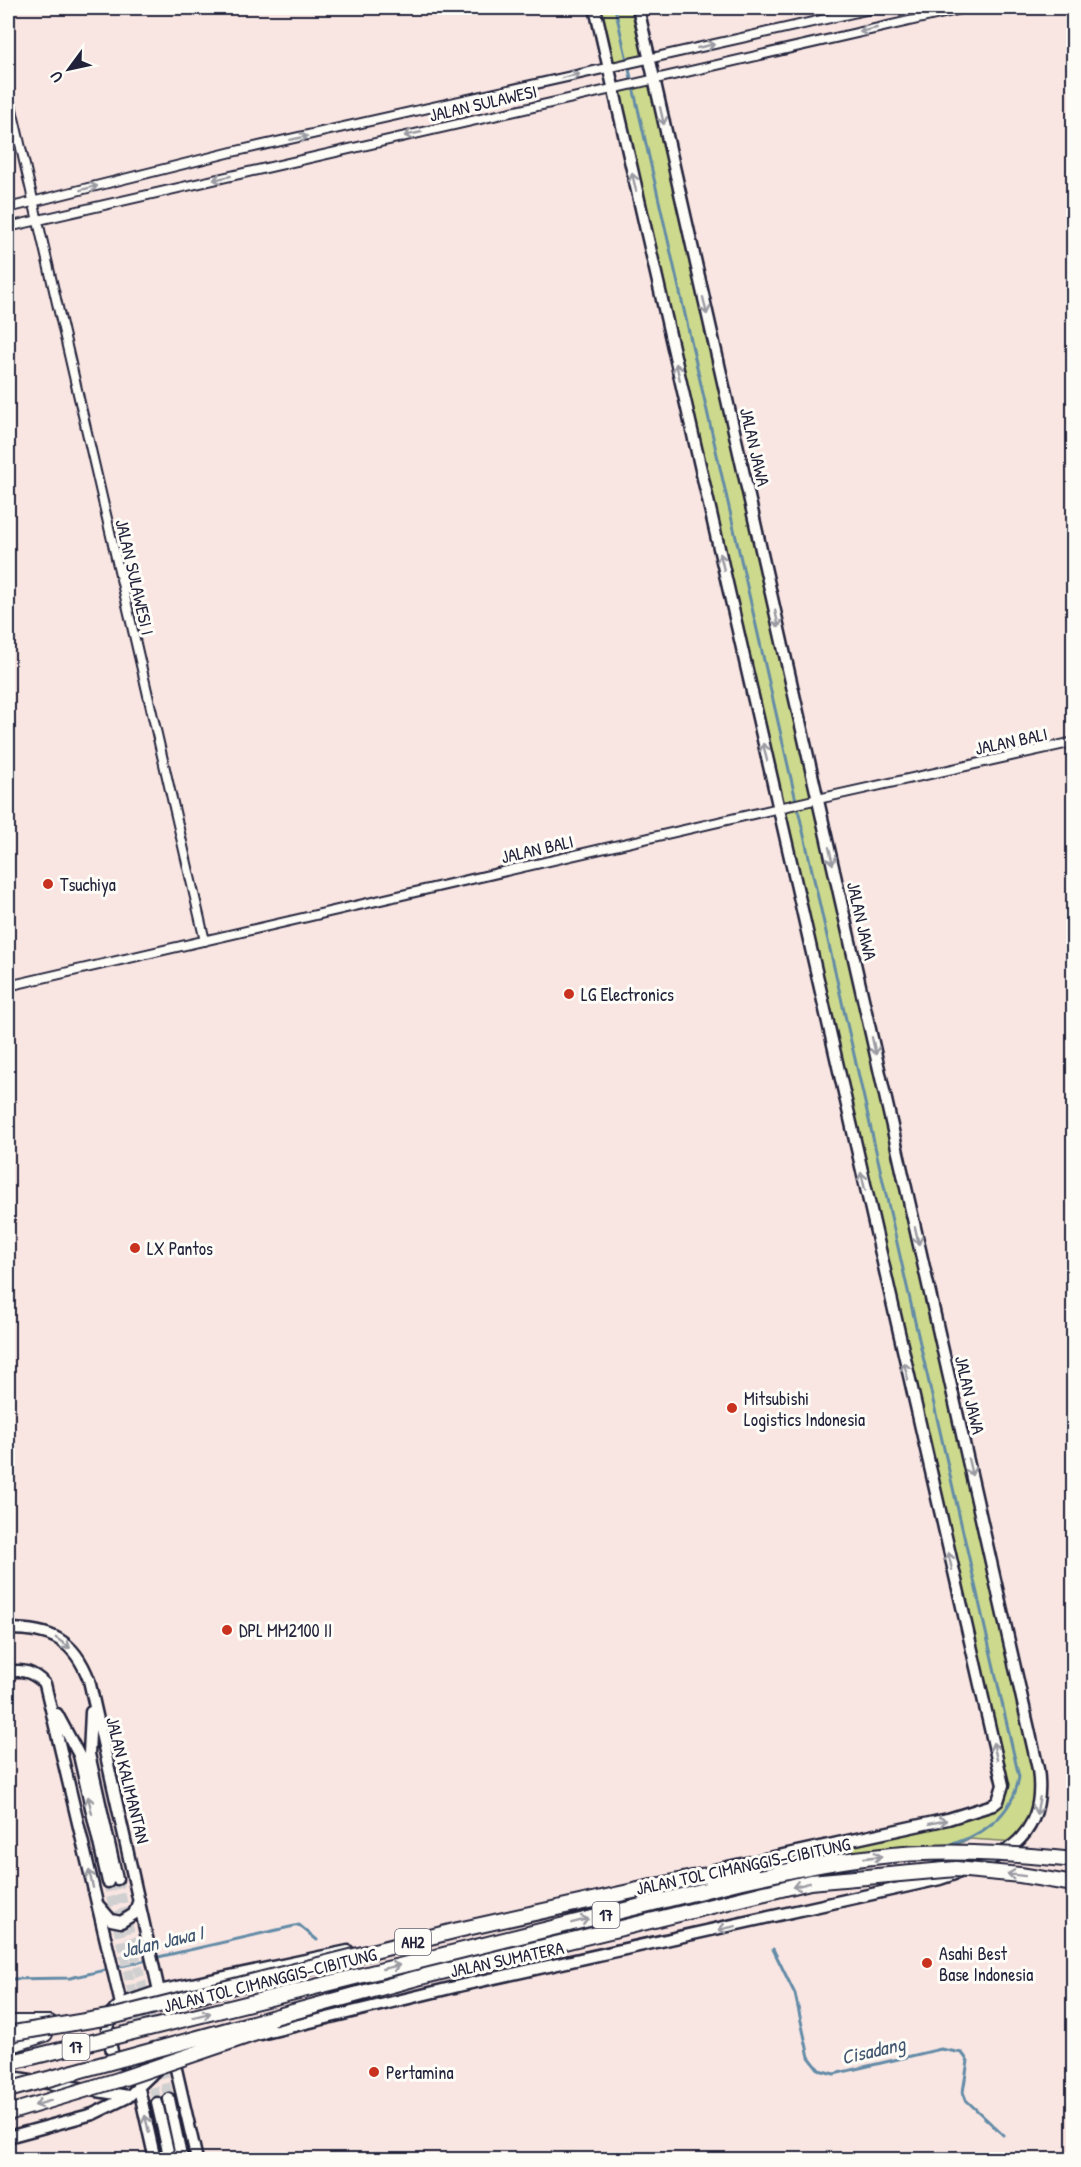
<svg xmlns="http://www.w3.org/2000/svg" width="1081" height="2167" font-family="'Patrick Hand',sans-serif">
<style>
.built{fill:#f9e6e2}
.green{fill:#cdda8d;stroke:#787e64;stroke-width:1.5}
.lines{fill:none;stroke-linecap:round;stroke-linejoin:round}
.stream{stroke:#638ba7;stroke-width:3}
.secondary-tunnel{stroke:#d1d0d1;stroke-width:10;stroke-dasharray:10 5;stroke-linecap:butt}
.street-casing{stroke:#22223b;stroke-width:12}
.secondary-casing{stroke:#22223b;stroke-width:15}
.highway-casing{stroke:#22223b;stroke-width:18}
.street{stroke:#fdfcf7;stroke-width:8}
.secondary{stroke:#fdfcf7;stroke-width:10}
.highway{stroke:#fdfcf7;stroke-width:14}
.highway-bridge-casing{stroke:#22223b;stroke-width:18;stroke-linecap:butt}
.highway-bridge{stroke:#fdfcf7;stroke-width:14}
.oneway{stroke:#9a9aa2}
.poi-dot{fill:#c8321e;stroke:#fdfcf7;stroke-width:2}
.labels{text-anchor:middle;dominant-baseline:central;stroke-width:6;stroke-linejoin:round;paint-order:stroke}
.shield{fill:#fdfcf7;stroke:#646373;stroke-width:1.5}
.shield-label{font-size:16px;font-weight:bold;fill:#22223b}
.street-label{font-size:18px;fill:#22223b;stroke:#fdfcf7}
.poi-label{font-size:18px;fill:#22223b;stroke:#fdfcf7;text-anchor:start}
.water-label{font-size:20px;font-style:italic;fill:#425771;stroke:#fdfcf7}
</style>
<rect width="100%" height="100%" fill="#fdfcf7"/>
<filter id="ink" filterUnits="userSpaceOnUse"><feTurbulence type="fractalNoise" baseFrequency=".0167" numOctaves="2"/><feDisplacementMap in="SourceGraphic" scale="12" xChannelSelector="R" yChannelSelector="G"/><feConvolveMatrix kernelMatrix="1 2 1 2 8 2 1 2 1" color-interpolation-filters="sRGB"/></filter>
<g filter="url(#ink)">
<!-- built -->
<path class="built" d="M 8,8 L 1073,8 L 1073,2159 L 8,2160 Z"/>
<!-- green -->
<path class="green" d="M 595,8 L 638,8 L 649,59 L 608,68 Z
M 654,79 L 1038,1769 L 1039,1807 L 1018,1842 L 968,1839 L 961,1843 L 834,1854 L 822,1845 L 993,1805 L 1001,1794 L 613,88 Z"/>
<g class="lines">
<!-- stream -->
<path class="stream" d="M 615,8 L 1019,1777 C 1013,1815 981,1838 944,1846
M 822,1875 L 868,1864
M 773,1949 L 795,1994 L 809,2057 L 819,2070 L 834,2074 L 941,2049 L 962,2053 L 968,2061 L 963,2092 L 966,2100 L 1003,2135
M 154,1958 L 299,1925 L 317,1940
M 453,1959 L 649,1915
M 116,1967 L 148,1960
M 8,1979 L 70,1978 L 110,1969"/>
<!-- secondary-tunnel -->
<path class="secondary-tunnel" d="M 117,1879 L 169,2099
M 108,1882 L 157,2103"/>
<!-- street casing -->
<g class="street-casing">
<path id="street" d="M 8,92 L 205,941
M 8,208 L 232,152 L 875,8
M 8,227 L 966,8
M 8,986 L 818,799 L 1074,742"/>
</g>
<!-- secondary casing -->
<g class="secondary-casing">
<path id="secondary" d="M 595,8 L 1003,1785 L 998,1801 L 993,1805 L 948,1819 L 714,1870
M 8,1629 C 50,1629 74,1639 89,1680 L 159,1991
M 8,1672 C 24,1669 33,1672 45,1684 L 121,2004
M 91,1712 L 89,1754 L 117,1879
M 57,1714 L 79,1755 L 108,1882
M 99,1906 L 111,1920 L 121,1922 L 134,1914 L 139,1900
M 112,2015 L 107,2028 L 113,2056 L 123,2063
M 108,2016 L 121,2004 L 159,1991 L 348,1951
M 261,2034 L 463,1985 L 940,1879 C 999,1859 1048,1842 1038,1769 L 638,8
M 173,2056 L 197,2160
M 141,2060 L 196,2048
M 133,2062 L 155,2160
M 8,2079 L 18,2078 L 128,2096
M 169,2099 L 182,2160
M 157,2103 L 170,2160
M 8,2137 L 93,2114 L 128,2097 L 160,2066"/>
</g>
<!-- highway casing -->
<g class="highway-casing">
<path id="highway" d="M 8,2023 L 50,2023
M 8,2046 L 45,2034"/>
</g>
<!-- street -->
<use href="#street" class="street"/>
<!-- secondary -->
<use href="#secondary" class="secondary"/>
<!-- highway -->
<use href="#highway" class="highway"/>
<!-- highway-bridge casing -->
<g class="highway-bridge-casing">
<path id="highway-bridge" d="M 8,2034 L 115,2016 L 458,1930 L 701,1876 L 752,1871
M 8,2063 L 738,1882 C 783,1872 827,1862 873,1857 C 939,1849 1007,1853 1074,1860
M 8,2090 L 417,1978 L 810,1882 L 956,1869 L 1020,1875 L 1074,1884
M 8,2113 L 118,2080 L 268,2029"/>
</g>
<!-- highway-bridge -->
<use href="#highway-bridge" class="highway-bridge"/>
</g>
<!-- one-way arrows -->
<defs><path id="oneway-shaft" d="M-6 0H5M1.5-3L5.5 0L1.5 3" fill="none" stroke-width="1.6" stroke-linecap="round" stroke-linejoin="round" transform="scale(1.5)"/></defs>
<g class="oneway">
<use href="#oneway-shaft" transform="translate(868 30) rotate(167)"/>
<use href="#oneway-shaft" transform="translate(706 46) rotate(-13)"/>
<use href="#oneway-shaft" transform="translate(571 76) rotate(-12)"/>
<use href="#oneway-shaft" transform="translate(662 116) rotate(77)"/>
<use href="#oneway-shaft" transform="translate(413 134) rotate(167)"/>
<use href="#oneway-shaft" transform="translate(299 138) rotate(-12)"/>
<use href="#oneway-shaft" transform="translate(222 178) rotate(167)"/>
<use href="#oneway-shaft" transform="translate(634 182) rotate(-103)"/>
<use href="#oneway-shaft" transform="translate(89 188) rotate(-14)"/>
<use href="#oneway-shaft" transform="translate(705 306) rotate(77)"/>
<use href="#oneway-shaft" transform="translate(678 372) rotate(-103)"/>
<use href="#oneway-shaft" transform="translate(722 562) rotate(-103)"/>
<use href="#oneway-shaft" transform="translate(777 619) rotate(77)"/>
<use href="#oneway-shaft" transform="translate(765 752) rotate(-103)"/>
<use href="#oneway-shaft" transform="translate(831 856) rotate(77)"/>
<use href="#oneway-shaft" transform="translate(874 1046) rotate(77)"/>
<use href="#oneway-shaft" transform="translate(863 1181) rotate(-103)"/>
<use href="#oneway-shaft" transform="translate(917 1236) rotate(77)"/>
<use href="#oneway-shaft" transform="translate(906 1371) rotate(-103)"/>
<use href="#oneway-shaft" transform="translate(970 1467) rotate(77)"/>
<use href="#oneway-shaft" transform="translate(950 1561) rotate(-103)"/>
<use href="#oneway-shaft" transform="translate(63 1643) rotate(35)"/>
<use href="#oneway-shaft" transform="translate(995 1751) rotate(-103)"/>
<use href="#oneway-shaft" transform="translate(90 1805) rotate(-103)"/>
<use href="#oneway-shaft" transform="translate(1038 1806) rotate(101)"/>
<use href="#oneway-shaft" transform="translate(938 1822) rotate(-12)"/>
<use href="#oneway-shaft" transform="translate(873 1857) rotate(-6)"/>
<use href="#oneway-shaft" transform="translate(1016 1875) rotate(-173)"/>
<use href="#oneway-shaft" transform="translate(91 1879) rotate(-103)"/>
<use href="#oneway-shaft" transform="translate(801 1885) rotate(166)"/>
<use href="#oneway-shaft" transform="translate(580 1921) rotate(-14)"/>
<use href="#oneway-shaft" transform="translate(727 1928) rotate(168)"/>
<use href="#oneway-shaft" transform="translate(391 1967) rotate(-13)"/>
<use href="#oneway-shaft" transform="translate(202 2015) rotate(-14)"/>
<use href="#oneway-shaft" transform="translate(43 2103) rotate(163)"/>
<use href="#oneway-shaft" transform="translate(147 2124) rotate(-103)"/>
</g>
</g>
<!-- markers -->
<g class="poi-dot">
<circle cx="48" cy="884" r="6"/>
<circle cx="569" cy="994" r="6"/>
<circle cx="135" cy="1248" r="6"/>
<circle cx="732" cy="1408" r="6"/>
<circle cx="227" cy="1630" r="6"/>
<circle cx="927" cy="1963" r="6"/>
<circle cx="374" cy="2072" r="6"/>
</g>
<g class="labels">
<!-- shield labels -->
<g class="shield">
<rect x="592.5" y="1902" width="27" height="26" rx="4.5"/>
<rect x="395" y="1929" width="36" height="26" rx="4.5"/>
<rect x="62.5" y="2034" width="27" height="26" rx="4.5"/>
</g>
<g class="shield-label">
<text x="606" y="1915">17</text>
<text x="413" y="1942">AH2</text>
<text x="76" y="2047">17</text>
</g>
<!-- street labels -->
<g class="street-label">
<text transform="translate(483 103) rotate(-13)">JALAN SULAWESI</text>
<text transform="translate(755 447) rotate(77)">JALAN JAWA</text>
<text transform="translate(135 577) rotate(77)">JALAN SULAWESI I</text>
<text transform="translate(1011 741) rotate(-12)">JALAN BALI</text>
<text transform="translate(537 849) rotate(-13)">JALAN BALI</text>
<text transform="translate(862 921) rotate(77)">JALAN JAWA</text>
<text transform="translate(970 1395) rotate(77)">JALAN JAWA</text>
<text transform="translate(128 1780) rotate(76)">JALAN KALIMANTAN</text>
<text transform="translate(743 1866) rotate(-12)">JALAN TOL CIMANGGIS–CIBITUNG</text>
<text transform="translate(507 1959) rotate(-12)">JALAN SUMATERA</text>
<text transform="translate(270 1980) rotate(-14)">JALAN TOL CIMANGGIS–CIBITUNG</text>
</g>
<!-- poi labels -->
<g class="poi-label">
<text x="60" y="884">Tsuchiya</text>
<text x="581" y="994">LG Electronics</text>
<text x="147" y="1248">LX Pantos</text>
<text x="744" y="1398">Mitsubishi<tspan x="744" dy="21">Logistics Indonesia</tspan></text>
<text x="239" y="1630">DPL MM2100 II</text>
<text x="939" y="1953">Asahi Best<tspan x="939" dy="21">Base Indonesia</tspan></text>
<text x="386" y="2072">Pertamina</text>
</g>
<!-- water labels -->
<g class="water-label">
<text transform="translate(162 1941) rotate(-13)">Jalan Jawa I</text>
<text transform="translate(873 2050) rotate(-13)">Cisadang</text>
</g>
</g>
<!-- margin -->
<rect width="1081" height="2167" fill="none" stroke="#fdfcf7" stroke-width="30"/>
<rect x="15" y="15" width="1051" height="2137" fill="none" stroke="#22223b" stroke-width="2" filter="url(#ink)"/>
<!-- north arrow -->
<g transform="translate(69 69) rotate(237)" stroke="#fdfcf7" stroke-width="4.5" paint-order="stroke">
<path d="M0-4.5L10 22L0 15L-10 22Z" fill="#22223b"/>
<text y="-9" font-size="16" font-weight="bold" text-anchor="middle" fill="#22223b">U</text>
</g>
</svg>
